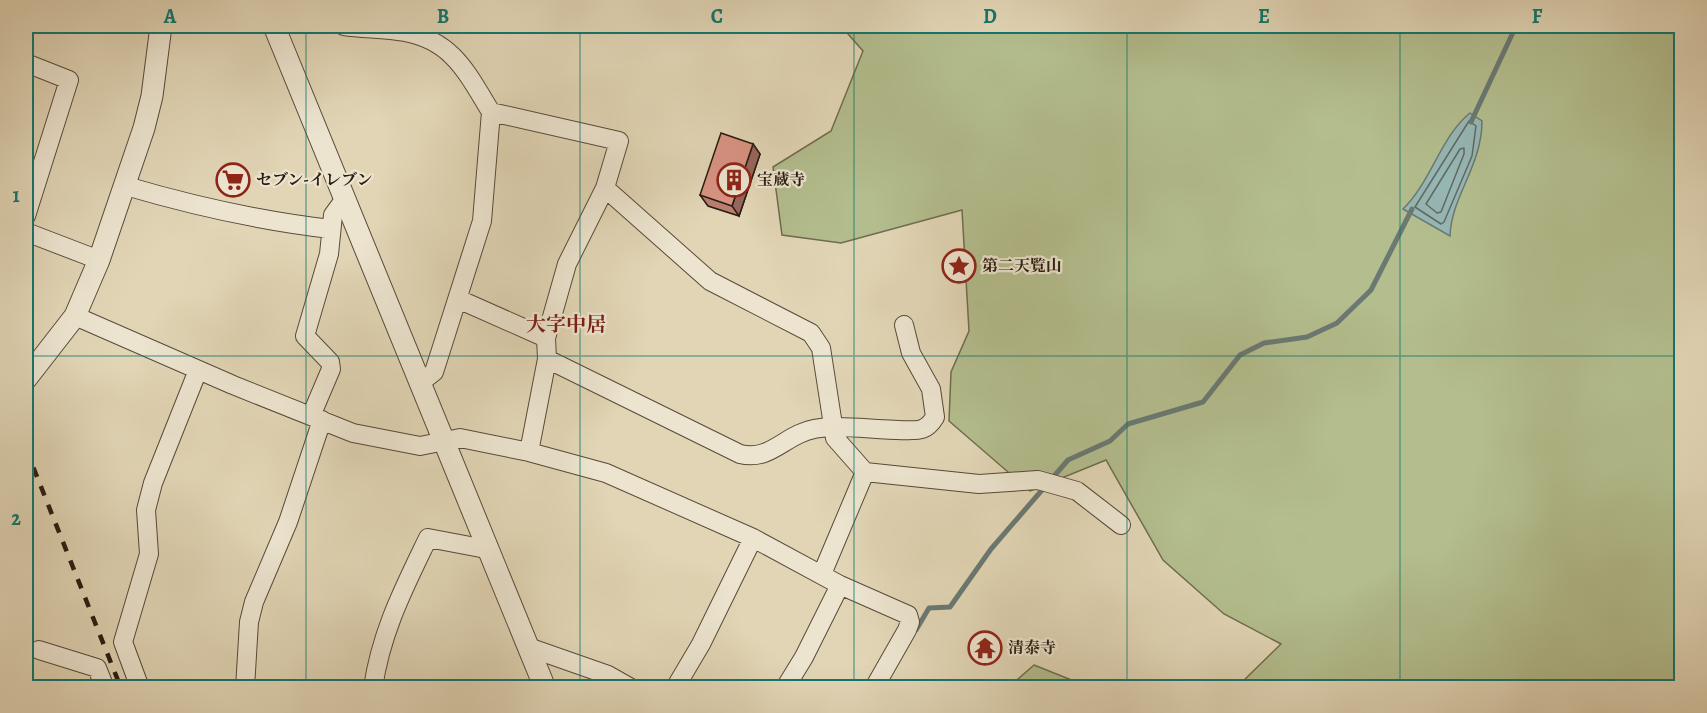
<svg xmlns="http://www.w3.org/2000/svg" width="1707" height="713" font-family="Alegreya,'Noto Serif JP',serif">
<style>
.green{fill:#b3bd8d;stroke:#6e6c4e;stroke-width:1.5}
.water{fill:#96b7b5;stroke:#6a7973;stroke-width:1.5}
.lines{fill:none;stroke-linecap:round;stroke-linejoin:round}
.shore{stroke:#606962;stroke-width:1.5}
.stream{stroke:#6a7973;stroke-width:5}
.minor-casing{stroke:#574a39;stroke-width:20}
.tertiary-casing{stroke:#574a39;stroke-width:23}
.minor{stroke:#ece4cf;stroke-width:18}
.tertiary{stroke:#ece4cf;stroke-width:21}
.rail{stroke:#291b10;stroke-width:4.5;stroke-dasharray:10 10;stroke-linecap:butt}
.wall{fill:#ba7e71;stroke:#291b10;stroke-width:1.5}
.shaded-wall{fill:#97675c;stroke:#291b10;stroke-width:1.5}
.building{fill:#d89383;stroke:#291b10;stroke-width:1.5}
.grid{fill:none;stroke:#0f766e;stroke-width:1.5;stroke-opacity:0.55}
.labels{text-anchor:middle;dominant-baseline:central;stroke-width:4.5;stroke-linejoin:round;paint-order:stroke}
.poi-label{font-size:16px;font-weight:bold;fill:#291b10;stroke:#ece4cf;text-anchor:start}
.quarter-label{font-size:20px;font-weight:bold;fill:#7a1f14;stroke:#ece4cf}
.neatline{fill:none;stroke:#0f766e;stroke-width:2}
.grid-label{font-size:20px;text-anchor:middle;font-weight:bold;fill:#0f766e}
</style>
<rect width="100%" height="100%" fill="#e1d5b5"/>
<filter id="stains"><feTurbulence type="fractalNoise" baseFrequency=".00333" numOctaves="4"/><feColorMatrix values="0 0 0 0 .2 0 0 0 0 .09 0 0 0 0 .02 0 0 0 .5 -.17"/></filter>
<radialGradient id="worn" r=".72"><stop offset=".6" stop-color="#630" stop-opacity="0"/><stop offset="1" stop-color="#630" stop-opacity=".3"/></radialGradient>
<!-- green -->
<path class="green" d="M 841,26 L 1681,26 L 1681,687 L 1237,687 L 1281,644 L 1224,614 L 1163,560 L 1106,460 L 1030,491 L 949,421 L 951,372 L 969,331 L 962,210 L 841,243 L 782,235 L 773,167 L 831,131 L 863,51 Z
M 1034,665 L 1089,687 L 1009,687 Z"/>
<!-- water -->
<path class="water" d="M 1470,113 L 1482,121 C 1482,166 1451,197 1450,236 L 1403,209 C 1431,182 1441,136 1470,113 Z"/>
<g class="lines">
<!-- shore -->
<path class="shore" d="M 1469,121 L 1476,126 L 1472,156 L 1444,222 L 1441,224 L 1415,207 Z
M 1464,148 L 1464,154 L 1441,212 L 1437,213 L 1426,204 L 1460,149 Z"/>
<!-- stream -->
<path class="stream" d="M 1471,122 L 1516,26
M 916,630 L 929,608 L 950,607 L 991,549 L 1068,460 L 1110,441 L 1128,424 L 1203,402 L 1240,355 L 1264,343 L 1307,337 L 1337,323 L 1371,290 L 1412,209"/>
<!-- minor casing -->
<g class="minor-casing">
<path id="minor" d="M 344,26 C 364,29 385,28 405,32 C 453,41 467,73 491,112 L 619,141 L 605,188 L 567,264 L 546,338 L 547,359 L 529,452
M 26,63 L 69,80 L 26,216
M 126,186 C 194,206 261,221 331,229
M 605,188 L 710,281 L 811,333 L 821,348 L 835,438 L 865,472
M 26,232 L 99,260
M 458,299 L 546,338
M 75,316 L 233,385 L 353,433 L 420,446 L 460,438 L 529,452 L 606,473 L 753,538 L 840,585 L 908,615 L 910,622 L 907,630 L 874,688
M 547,359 L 740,454 C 765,460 778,444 799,434 C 809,429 824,427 835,427 C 852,426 912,433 922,429 C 928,427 932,422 935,417 L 931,389 L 911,353 L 904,325
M 420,383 L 434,372 L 482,221 L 491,112
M 311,416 L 331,369 L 330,362 L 305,336 L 329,254 L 333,215 L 344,200
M 822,574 L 865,472 L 979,484 L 1038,480 L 1077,491 L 1121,525
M 528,647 L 608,675 L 631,688
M 39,650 L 97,668 L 105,688
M 140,688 L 123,642 L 149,554 L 146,510 L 153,483 L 198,370
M 245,688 L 249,622 L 254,602 L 288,522 L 322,420
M 373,688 C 381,632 404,588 428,538 L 486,549
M 675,688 L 701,644 L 753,538
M 785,688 L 804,657 L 840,585"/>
</g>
<!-- tertiary casing -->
<g class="tertiary-casing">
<path id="tertiary" d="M 274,26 L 545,688
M 26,379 L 75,316 L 99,260 L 144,128 L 152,96 L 161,26"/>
</g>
<!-- minor -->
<use href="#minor" class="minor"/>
<!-- tertiary -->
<use href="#tertiary" class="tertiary"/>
<!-- rail -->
<path class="rail" d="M 26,449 L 121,688"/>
</g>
<!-- wall -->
<path class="wall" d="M 753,144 L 760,154 L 739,216 L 708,206 L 700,195 Z"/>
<!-- shaded-wall -->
<path class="shaded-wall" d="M 753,144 L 760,154 L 739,216 L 732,206 Z"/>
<!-- building -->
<path class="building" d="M 721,133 L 753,144 L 732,206 L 700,195 Z"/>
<!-- grid -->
<path class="grid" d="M 306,26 L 306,688M 580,26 L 580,688M 854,26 L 854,688M 1127,26 L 1127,688M 1400,26 L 1400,688M 26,356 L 1682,356"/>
<!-- icons -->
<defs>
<g id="supermarket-ring" transform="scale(1.725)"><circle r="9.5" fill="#ece4cf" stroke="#8f2418" stroke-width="1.5"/><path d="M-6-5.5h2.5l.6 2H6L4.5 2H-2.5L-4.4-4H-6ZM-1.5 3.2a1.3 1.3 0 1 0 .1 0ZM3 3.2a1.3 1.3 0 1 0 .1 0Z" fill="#8f2418"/></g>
<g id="building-ring" transform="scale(1.725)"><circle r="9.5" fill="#ece4cf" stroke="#8f2418" stroke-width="1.5"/><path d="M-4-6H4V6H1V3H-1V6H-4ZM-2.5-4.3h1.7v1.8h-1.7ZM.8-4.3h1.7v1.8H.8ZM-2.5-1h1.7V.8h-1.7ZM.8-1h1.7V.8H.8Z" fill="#8f2418"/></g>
<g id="sight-ring" transform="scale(1.725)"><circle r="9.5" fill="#ece4cf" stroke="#8f2418" stroke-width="1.5"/><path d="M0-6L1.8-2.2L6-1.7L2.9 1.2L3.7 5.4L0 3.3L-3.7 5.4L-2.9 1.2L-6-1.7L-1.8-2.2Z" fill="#8f2418"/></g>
<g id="temple-ring" transform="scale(1.725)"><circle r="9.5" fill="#ece4cf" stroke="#8f2418" stroke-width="1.5"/><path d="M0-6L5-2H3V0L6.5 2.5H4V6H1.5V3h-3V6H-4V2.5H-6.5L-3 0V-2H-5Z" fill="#8f2418"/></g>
</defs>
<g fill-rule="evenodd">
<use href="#supermarket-ring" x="233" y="180"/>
<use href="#building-ring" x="734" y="180"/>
<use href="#sight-ring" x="959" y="266"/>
<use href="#temple-ring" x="985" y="648"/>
</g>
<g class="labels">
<!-- poi labels -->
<g class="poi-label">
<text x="256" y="180">セブン-イレブン</text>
<text x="757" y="180">宝蔵寺</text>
<text x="982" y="266">第二天覧山</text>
<text x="1008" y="648">清泰寺</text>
</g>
<!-- quarter labels -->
<g class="quarter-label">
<text x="566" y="324">大字中居</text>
</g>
</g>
<!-- margin -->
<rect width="1707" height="713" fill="none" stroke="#e1d5b5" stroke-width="66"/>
<rect x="33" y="33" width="1641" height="647" class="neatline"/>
<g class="grid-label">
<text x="170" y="23">A</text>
<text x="443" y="23">B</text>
<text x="717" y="23">C</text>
<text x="990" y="23">D</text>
<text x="1264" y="23">E</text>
<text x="1537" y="23">F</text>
<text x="16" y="202">1</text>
<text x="16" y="525">2</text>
</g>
<rect width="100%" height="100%" filter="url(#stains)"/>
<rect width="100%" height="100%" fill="url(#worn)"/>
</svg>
